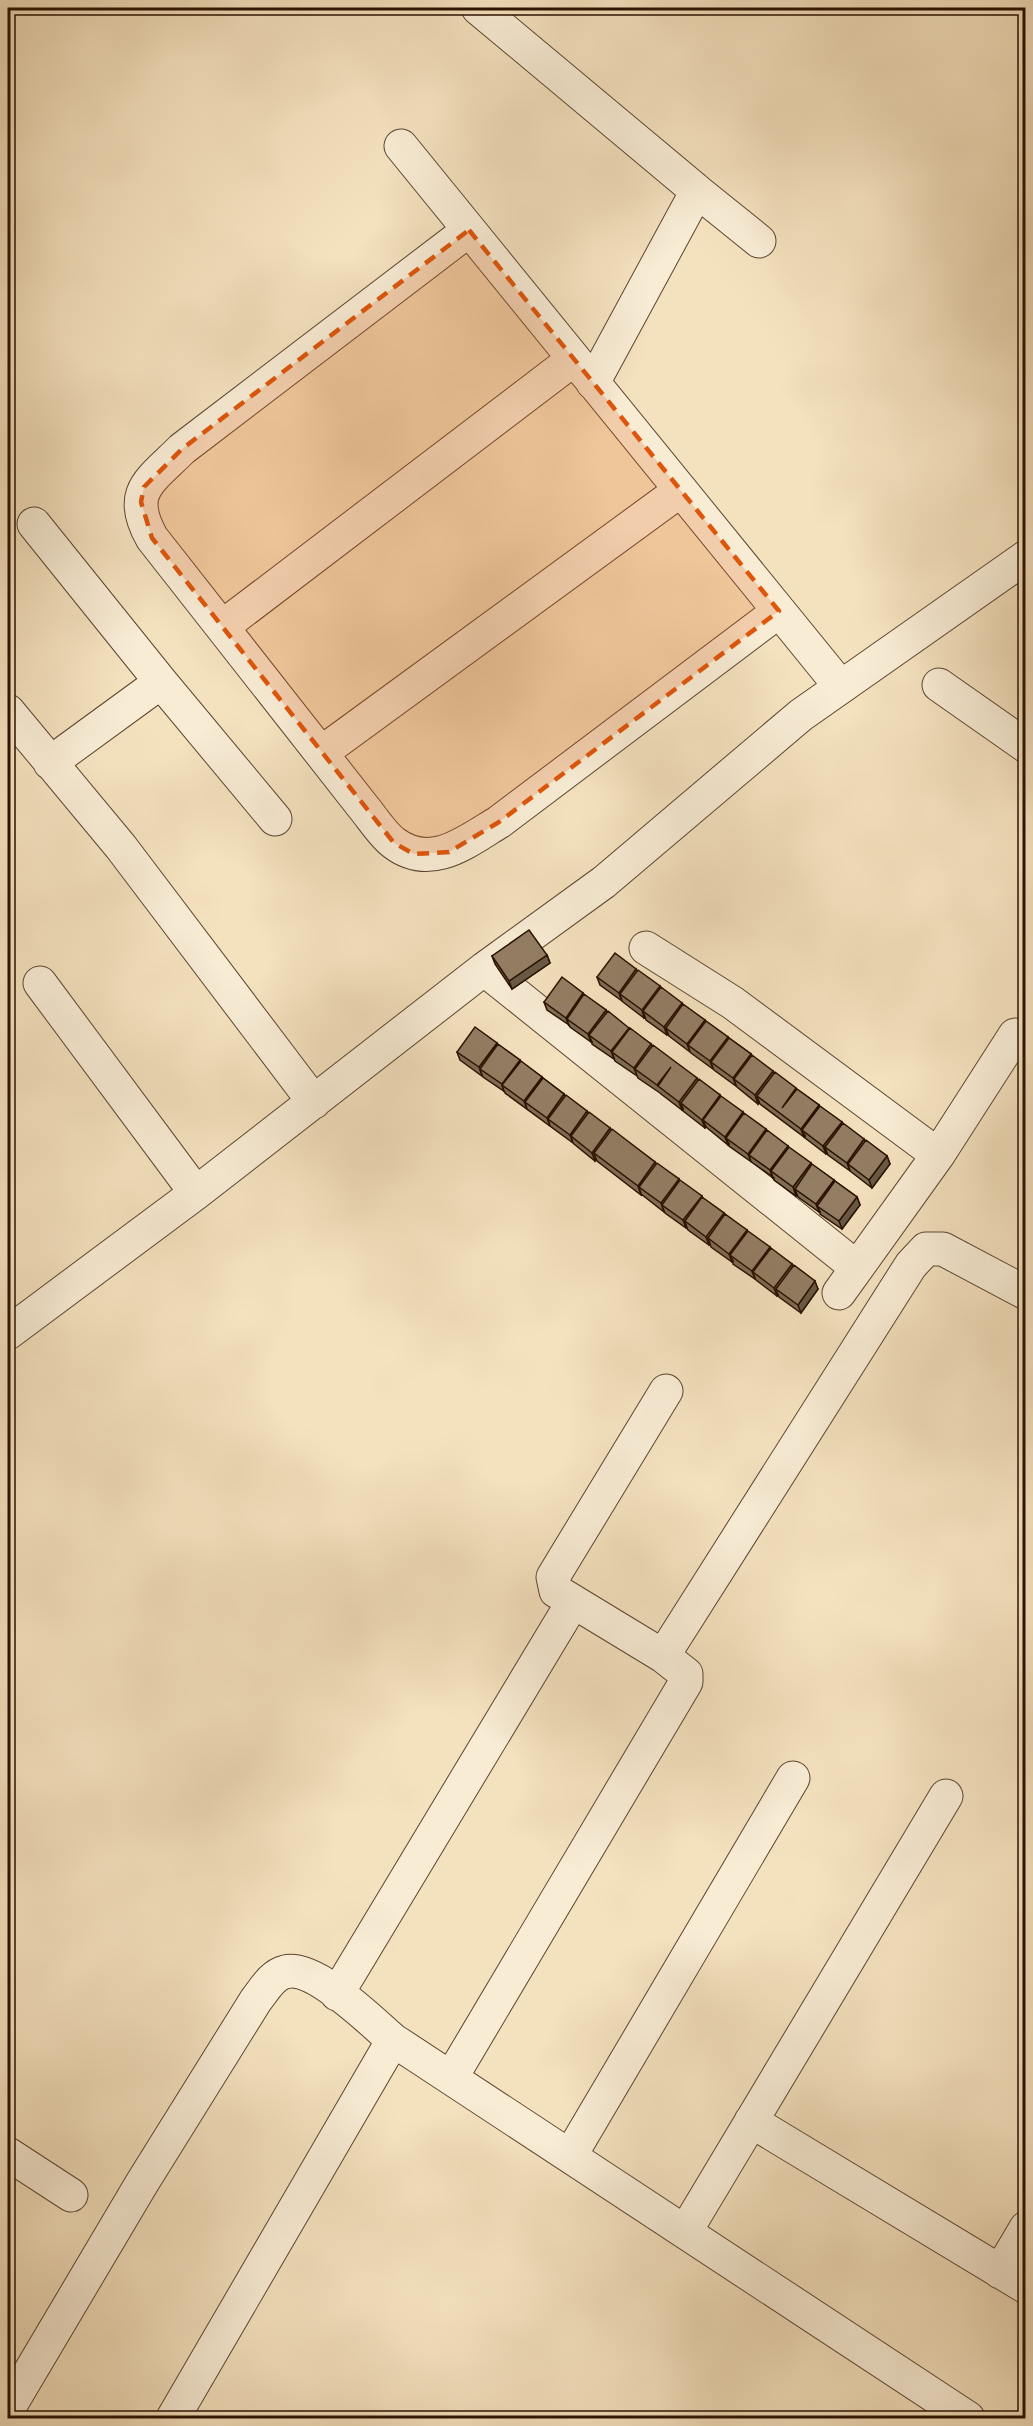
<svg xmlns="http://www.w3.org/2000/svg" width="1033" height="2426" font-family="'IM FELL English',serif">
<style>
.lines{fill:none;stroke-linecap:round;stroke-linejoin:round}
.street-casing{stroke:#5c4530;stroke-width:35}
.street{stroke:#f8ecd5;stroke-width:33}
.wall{fill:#7e6c55;stroke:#291100;stroke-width:1.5}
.shaded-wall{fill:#675845;stroke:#291100;stroke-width:1.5}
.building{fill:#937d63;stroke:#291100;stroke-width:1.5}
.marked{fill:#de550b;fill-opacity:0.2;stroke:#de550b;stroke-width:4.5;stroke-dasharray:12 8;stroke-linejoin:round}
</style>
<rect width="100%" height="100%" fill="#f4e1be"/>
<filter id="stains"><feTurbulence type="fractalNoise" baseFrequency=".00333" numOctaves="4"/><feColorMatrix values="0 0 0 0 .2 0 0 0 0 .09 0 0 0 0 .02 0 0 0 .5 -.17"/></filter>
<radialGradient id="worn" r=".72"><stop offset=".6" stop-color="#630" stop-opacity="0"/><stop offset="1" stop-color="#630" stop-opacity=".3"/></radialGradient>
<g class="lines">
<!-- street casing -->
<g class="street-casing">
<path id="street" d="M 478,8 L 697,191 L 593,383
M 401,146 L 841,687
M 697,191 L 759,241
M 469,230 L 182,449 C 150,481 126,492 152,538 L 364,808 C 373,819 383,835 394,843 C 431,871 466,842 499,822 L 779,611
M 34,524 L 161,682 L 275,819
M 222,627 L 574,359
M 939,685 L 1026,746
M 8,711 L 121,847 L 314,1102
M 321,753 L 681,490
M 50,763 L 161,682
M 646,948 L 733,1003 L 938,1155
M 484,969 L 856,1267
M 40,983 L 196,1193
M 839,1293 L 938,1155 L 1015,1035 L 1026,1042
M 8,1333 L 196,1193 L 484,969 L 604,882 L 801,715 L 1026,557
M 663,1656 L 911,1265 L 926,1249 L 943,1249 L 1026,1293
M 337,1994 L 573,1602
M 451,2078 L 686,1682 L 686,1674 L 663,1656 L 556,1591 L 553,1577 L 666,1391
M 751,2121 L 1026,2287
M 8,2154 L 71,2195
M 570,2156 L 793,1778
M 685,2232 L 946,1796
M 1000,2272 L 1026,2228
M 8,2409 L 142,2183 L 256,2000 C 264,1990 272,1975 285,1972 C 314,1964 372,2022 393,2040 L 968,2418
M 173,2418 L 393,2040"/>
</g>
<!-- street -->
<use href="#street" class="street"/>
</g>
<!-- wall -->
<path class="wall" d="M 547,955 L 550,963 L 512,989 L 495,964 L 492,956 Z
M 637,971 L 751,1054 L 751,1055 L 774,1073 L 819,1105 L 820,1107 L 865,1141 L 887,1156 L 890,1164 L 872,1188 L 850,1171 L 828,1155 L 827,1153 L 826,1154 L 805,1138 L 805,1136 L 804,1137 L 760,1104 L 759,1102 L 758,1104 L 737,1087 L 736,1085 L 736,1086 L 714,1070 L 713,1068 L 713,1069 L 691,1053 L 690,1052 L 669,1036 L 668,1034 L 667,1035 L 646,1020 L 645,1017 L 644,1018 L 623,1002 L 622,1001 L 600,985 L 597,977 Z
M 584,995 L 606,1010 L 607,1012 L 629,1029 L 651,1044 L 652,1046 L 698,1080 L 720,1095 L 720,1097 L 789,1148 L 857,1197 L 860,1205 L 842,1229 L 820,1214 L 820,1212 L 819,1212 L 798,1197 L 797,1195 L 796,1196 L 774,1180 L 774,1178 L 729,1146 L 729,1144 L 728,1145 L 706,1127 L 705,1128 L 683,1111 L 683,1109 L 682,1110 L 661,1094 L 660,1093 L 638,1078 L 637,1076 L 615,1061 L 614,1058 L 614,1059 L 592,1044 L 592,1042 L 591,1042 L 570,1027 L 569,1025 L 547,1010 L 544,1002 Z
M 497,1045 L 542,1077 L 543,1078 L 564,1094 L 565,1096 L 588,1113 L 655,1162 L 656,1164 L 679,1179 L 679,1181 L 724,1213 L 725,1214 L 770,1249 L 792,1264 L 793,1266 L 818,1289 L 801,1313 L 779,1297 L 778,1295 L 777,1296 L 756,1280 L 755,1278 L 755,1279 L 733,1264 L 733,1261 L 732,1262 L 711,1247 L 710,1244 L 709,1245 L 688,1230 L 687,1228 L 686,1228 L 665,1213 L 664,1211 L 664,1212 L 641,1194 L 641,1195 L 597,1161 L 596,1159 L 595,1161 L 574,1144 L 573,1143 L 505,1093 L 505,1092 L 483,1077 L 482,1075 L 482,1076 L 460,1060 L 457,1052 Z"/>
<!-- shaded-wall -->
<path class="shaded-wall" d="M 547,955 L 550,963 L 512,989 L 509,981 Z
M 636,969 L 639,977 L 620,994 L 622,1001 L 619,993 Z
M 660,986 L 663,994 L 643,1011 L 645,1017 L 644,1018 L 642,1010 Z
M 583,993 L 586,1001 L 567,1019 L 569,1026 L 566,1018 Z
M 682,1003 L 685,1011 L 666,1028 L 668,1034 L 667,1035 L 664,1027 Z
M 606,1010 L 609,1018 L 589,1035 L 592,1042 L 591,1042 L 588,1034 Z
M 705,1020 L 708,1028 L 688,1045 L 690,1052 L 687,1044 Z
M 629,1028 L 632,1036 L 612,1052 L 614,1058 L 614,1059 L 611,1051 Z
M 728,1037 L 731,1045 L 711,1062 L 713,1068 L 713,1069 L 710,1061 Z
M 497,1043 L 500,1051 L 480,1069 L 482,1075 L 482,1076 L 479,1067 Z
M 651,1044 L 654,1053 L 635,1069 L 637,1076 L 634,1068 Z
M 751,1054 L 754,1062 L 734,1079 L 736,1085 L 736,1086 L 733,1078 Z
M 520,1060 L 523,1068 L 502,1085 L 504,1092 L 502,1084 Z
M 773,1071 L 776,1079 L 757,1096 L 759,1102 L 758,1104 L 755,1095 Z
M 542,1077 L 545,1085 L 525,1102 L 527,1109 L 524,1101 Z
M 697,1078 L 700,1086 L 681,1103 L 683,1109 L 682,1110 L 679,1102 Z
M 564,1094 L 567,1102 L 548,1119 L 550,1126 L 547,1118 Z
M 720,1095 L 723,1103 L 703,1120 L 706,1127 L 705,1128 L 702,1120 Z
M 819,1105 L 822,1113 L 802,1130 L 805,1136 L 804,1137 L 801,1129 Z
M 587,1111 L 590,1119 L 571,1136 L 573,1143 L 570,1135 Z
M 743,1112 L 746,1121 L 726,1138 L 729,1144 L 728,1145 L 725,1137 Z
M 842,1122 L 845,1130 L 825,1147 L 827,1153 L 826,1154 L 823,1146 Z
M 610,1128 L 613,1137 L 594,1153 L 596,1159 L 595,1161 L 592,1153 Z
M 766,1129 L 769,1137 L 749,1155 L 751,1162 L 748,1154 Z
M 864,1139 L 867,1147 L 848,1164 L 850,1171 L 847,1163 Z
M 788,1146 L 791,1154 L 771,1171 L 773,1179 L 770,1170 Z
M 887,1156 L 890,1164 L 872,1188 L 869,1180 Z
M 655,1162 L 658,1170 L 639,1187 L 641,1194 L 641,1195 L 638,1186 Z
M 811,1163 L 814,1171 L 795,1189 L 797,1195 L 796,1196 L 793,1187 Z
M 679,1179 L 682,1187 L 662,1205 L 664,1211 L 664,1212 L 661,1203 Z
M 834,1180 L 837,1188 L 817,1206 L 820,1212 L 819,1212 L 816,1204 Z
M 702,1196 L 705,1204 L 685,1221 L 687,1228 L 686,1228 L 683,1220 Z
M 857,1197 L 860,1205 L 842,1229 L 839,1221 Z
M 724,1213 L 727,1221 L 708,1238 L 710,1244 L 709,1245 L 706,1237 Z
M 747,1230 L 750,1238 L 730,1255 L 733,1261 L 732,1262 L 729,1254 Z
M 770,1247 L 773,1256 L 753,1272 L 755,1278 L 755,1279 L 752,1271 Z
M 792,1264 L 795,1272 L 776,1289 L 778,1295 L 777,1296 L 774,1288 Z
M 815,1281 L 818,1289 L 801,1313 L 798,1305 Z"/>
<!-- building -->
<path class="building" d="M 529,930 L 547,955 L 509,981 L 492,956 Z
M 615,953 L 636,969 L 619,993 L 597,977 Z
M 638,970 L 660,986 L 642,1010 L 620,994 Z
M 562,977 L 583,993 L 566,1018 L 544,1002 Z
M 661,987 L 682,1003 L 664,1027 L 643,1011 Z
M 584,994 L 606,1010 L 588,1034 L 567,1019 Z
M 683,1004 L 705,1020 L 687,1044 L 666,1028 Z
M 608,1011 L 629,1028 L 611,1051 L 589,1035 Z
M 706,1021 L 728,1037 L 710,1061 L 688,1045 Z
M 475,1027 L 497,1043 L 479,1067 L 457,1052 Z
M 630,1028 L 651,1044 L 634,1068 L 612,1052 Z
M 729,1038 L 751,1054 L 733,1078 L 711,1062 Z
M 498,1044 L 520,1060 L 502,1084 L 480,1069 Z
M 653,1045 L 697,1078 L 679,1102 L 658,1086 L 671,1067 L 657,1085 L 635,1069 Z
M 752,1055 L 773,1071 L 755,1095 L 734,1079 Z
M 521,1061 L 542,1077 L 524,1101 L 502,1085 Z
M 775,1072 L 796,1088 L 782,1108 L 797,1089 L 819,1105 L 801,1129 L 757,1096 Z
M 543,1078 L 564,1094 L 547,1118 L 525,1102 Z
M 699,1079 L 720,1095 L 702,1120 L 681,1103 Z
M 566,1095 L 587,1111 L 570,1135 L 548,1119 Z
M 721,1096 L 743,1112 L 725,1137 L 703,1120 Z
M 820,1106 L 842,1122 L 823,1146 L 802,1130 Z
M 589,1112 L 610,1128 L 592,1153 L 571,1136 Z
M 744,1113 L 766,1129 L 748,1154 L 726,1138 Z
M 843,1123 L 864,1139 L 847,1163 L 825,1147 Z
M 612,1129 L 655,1162 L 638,1186 L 594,1153 Z
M 767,1130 L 788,1146 L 770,1170 L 749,1155 Z
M 866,1140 L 887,1156 L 869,1180 L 848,1164 Z
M 789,1147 L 811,1163 L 793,1187 L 771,1171 Z
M 657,1163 L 679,1179 L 661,1203 L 639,1187 Z
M 812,1164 L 834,1180 L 816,1204 L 795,1189 Z
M 680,1180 L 702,1196 L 683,1220 L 662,1205 Z
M 835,1181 L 857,1197 L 839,1221 L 817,1206 Z
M 702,1197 L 724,1213 L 706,1237 L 685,1221 Z
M 725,1214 L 747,1230 L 729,1254 L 708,1238 Z
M 748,1231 L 770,1247 L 752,1271 L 730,1255 Z
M 771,1248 L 792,1264 L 774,1288 L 753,1272 Z
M 794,1265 L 815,1281 L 798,1305 L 776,1289 Z"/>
<!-- marked area -->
<path class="marked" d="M 469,230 L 779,611 L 499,822 L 449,852 L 414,854 L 394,843 L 152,538 L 141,502 L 144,487 L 182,449 Z"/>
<!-- margin -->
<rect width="1033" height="2426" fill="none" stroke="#f4e1be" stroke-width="30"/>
<rect x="9" y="9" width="1015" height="2408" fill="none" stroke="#291100" stroke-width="3"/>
<rect x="15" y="15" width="1003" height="2396" fill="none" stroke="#291100" stroke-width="1.5"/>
<rect width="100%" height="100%" filter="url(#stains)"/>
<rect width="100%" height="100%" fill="url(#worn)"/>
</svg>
